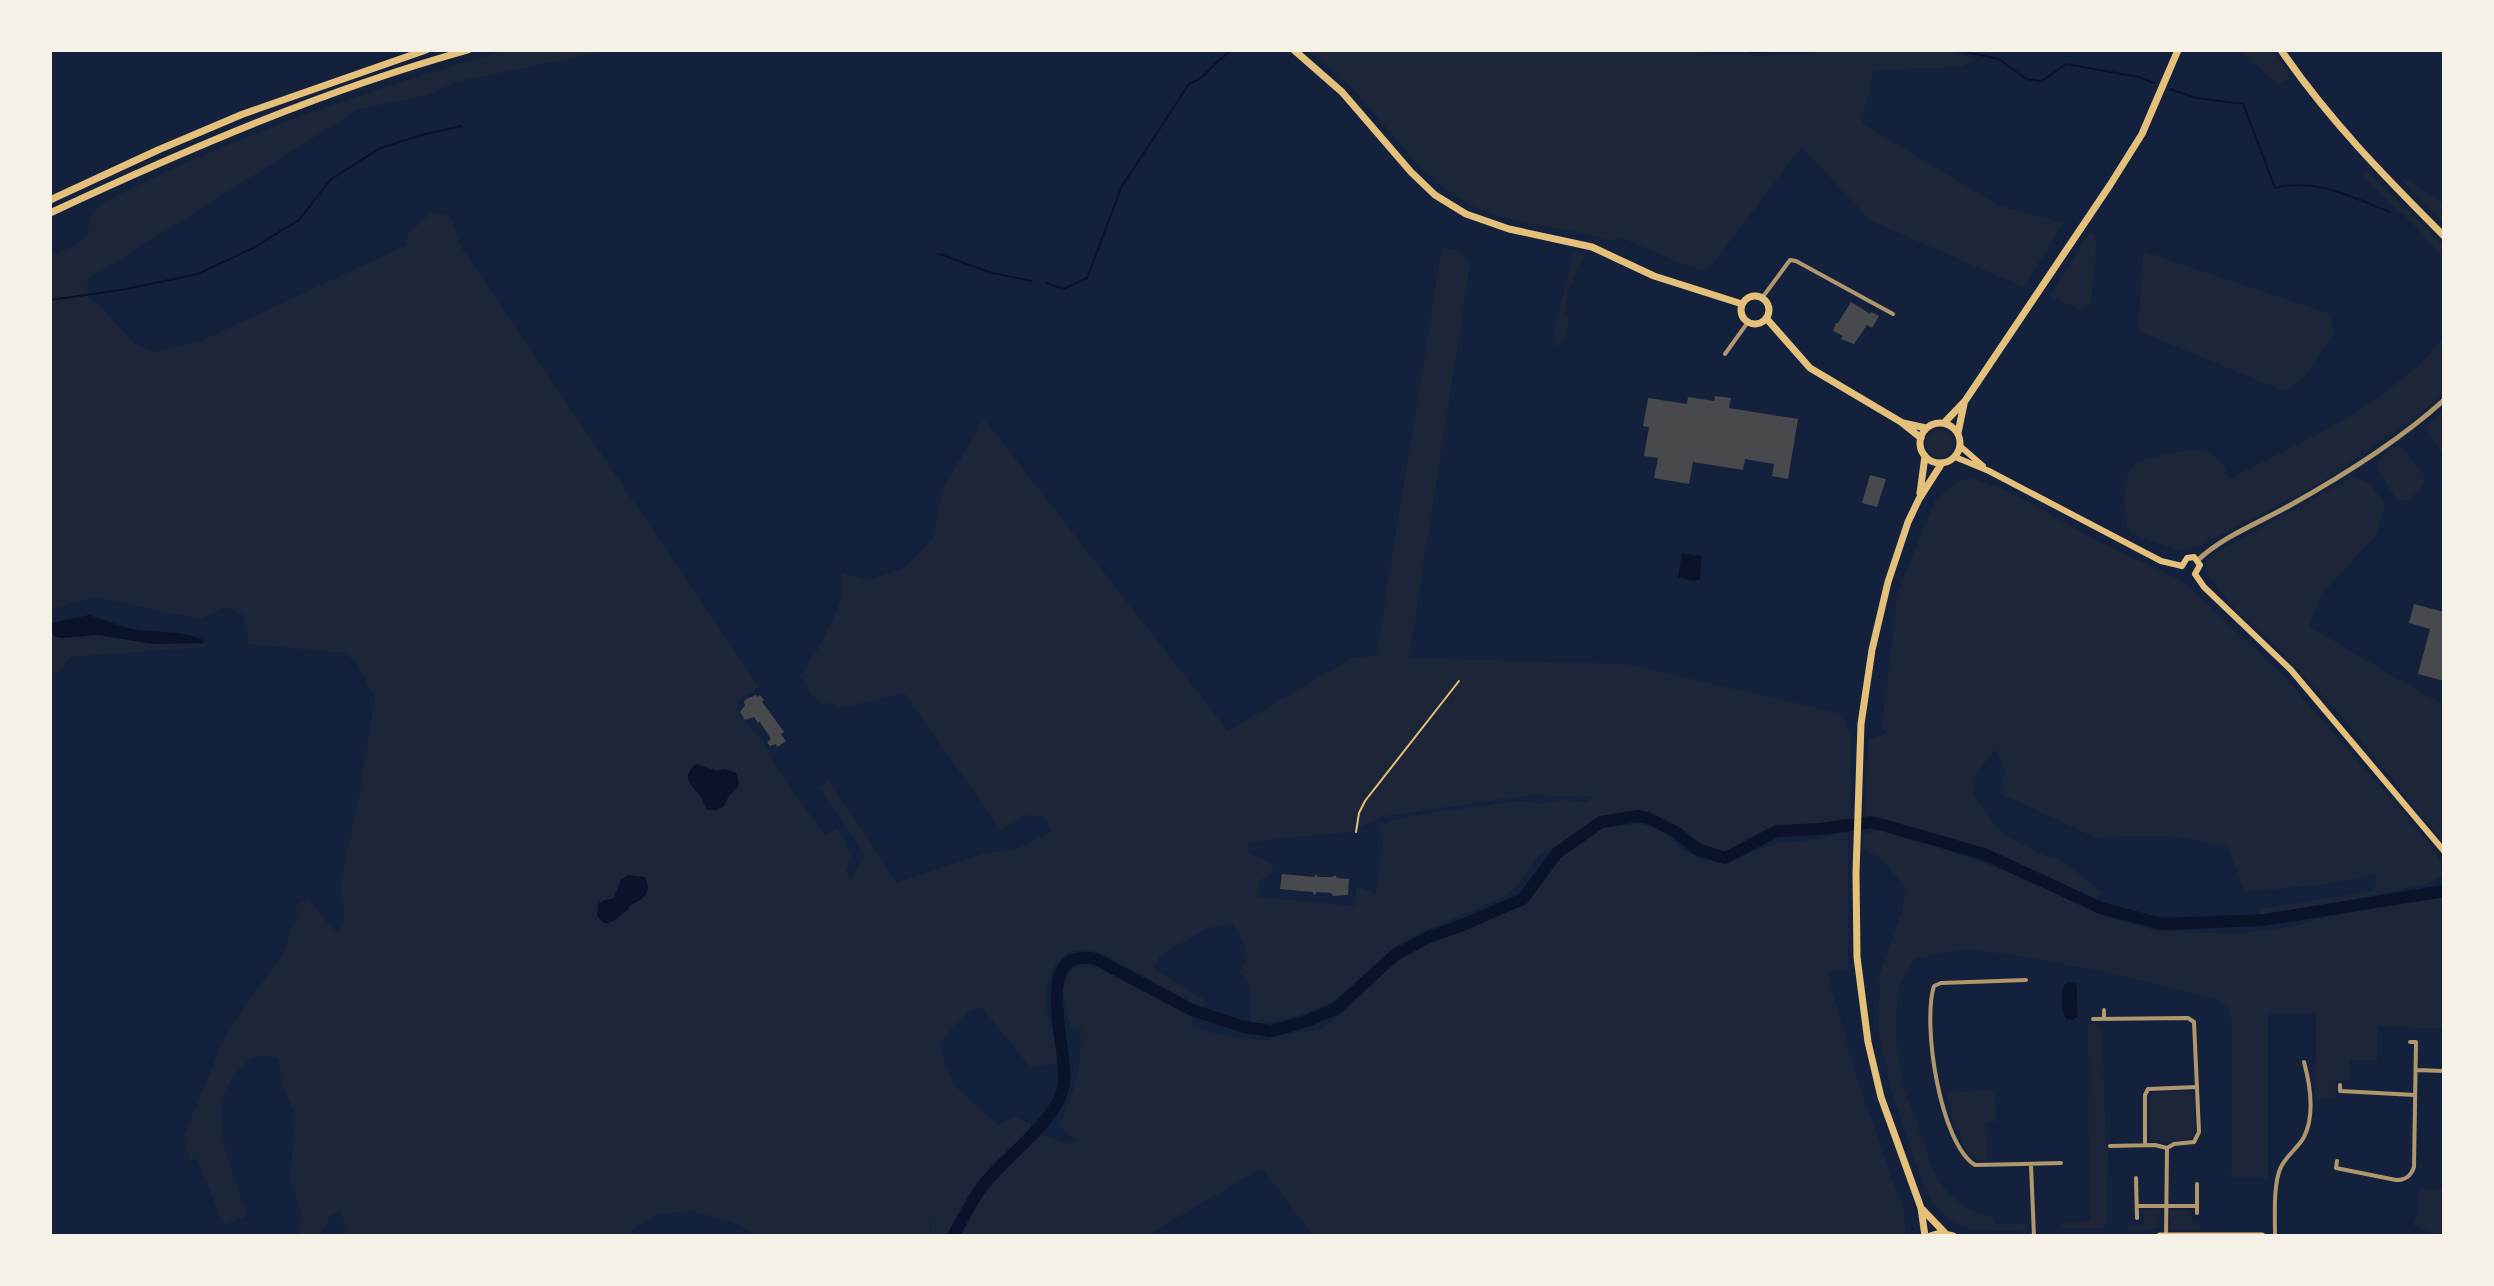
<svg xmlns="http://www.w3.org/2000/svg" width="2494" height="1286" font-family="Karla,sans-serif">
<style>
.green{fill:#1d2539;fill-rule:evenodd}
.water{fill:#0b132b}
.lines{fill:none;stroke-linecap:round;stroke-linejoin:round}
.stream{stroke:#0b132b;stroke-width:2}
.river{stroke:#0b132b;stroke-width:12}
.building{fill:#48494c}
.path{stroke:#e5c07b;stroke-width:2}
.minor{stroke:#b1986c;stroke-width:4}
.tertiary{stroke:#b1986c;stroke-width:5}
.secondary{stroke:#e5c07b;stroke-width:6}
.primary{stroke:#e5c07b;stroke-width:7}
.trunk{stroke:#e5c07b;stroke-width:7}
</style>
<rect width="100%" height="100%" fill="#14213d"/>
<!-- green -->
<path class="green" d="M 509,50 L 610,50 L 456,82 L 428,95 L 359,109 L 87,280 L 88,298 L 101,307 L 135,344 L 157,352 L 201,341 L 406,245 L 408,234 L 432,212 L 450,216 L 463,250 L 760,688 L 741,698 L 736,710 L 763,742 L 771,759 L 824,835 L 837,829 L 852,856 L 846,870 L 851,879 L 865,855 L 819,788 L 828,781 L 854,817 L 896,883 L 986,853 L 1015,850 L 1052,831 L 1041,814 L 1032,818 L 1028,814 L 1001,830 L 904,693 L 837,709 L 835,703 L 822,704 L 813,696 L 800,676 L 822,642 L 841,601 L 842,572 L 867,581 L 904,568 L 933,538 L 943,488 L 984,419 L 1228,731 L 1352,658 L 1376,656 L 1442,247 L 1463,252 L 1470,266 L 1409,658 L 1626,664 L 1839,713 L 1851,734 L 1851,819 L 1826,823 L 1789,825 L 1767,833 L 1735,851 L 1710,850 L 1676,825 L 1638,812 L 1595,820 L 1553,849 L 1538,856 L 1515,888 L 1502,898 L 1415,935 L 1393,948 L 1337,999 L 1305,1014 L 1277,1021 L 1251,1024 L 1250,986 L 1240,972 C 1252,952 1244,941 1232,924 L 1209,928 L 1160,955 L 1154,968 L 1206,1001 L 1201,1008 L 1104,954 C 1083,948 1065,946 1054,968 C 1051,974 1047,984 1046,992 C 1044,1014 1056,1040 1061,1062 L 1031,1068 L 981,1007 L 968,1012 L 940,1042 L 945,1063 L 955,1086 L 998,1125 L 1015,1116 L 1031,1124 L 1031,1130 L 996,1162 L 967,1197 L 946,1236 L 930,1236 L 935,1205 L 928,1236 L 758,1236 L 732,1222 L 691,1211 L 656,1214 L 634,1228 L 629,1236 L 346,1236 L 341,1212 L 329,1216 L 328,1223 L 320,1232 L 321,1236 L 298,1236 L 302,1222 L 300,1208 L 290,1177 L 294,1131 L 293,1111 L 282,1083 L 278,1059 C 261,1052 252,1056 240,1069 C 201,1108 233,1172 247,1216 L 224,1225 L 196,1156 L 190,1163 L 184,1135 L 228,1030 L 283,954 L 297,915 L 297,903 L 309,899 C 320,909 324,922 337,932 L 345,921 L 340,884 L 360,790 L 375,698 L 357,663 L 345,653 L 249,644 L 243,615 L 226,607 L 200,619 L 94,597 L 50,609 L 50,256 L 76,245 L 89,233 L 89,219 L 102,203 C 233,136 367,89 509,50 ZM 1531,795 L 1592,797 L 1588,802 L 1561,800 L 1540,804 L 1520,801 L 1427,813 L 1391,821 L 1379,826 L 1383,839 L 1376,893 L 1356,886 L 1355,906 L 1258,897 L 1260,880 L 1272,874 L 1275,865 L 1249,853 L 1247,843 L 1294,837 L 1346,833 L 1385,816 Z
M 1306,50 L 1653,50 L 1765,56 L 1851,50 L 1948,50 L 1977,60 L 1960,67 L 1874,70 L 1862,123 L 2000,206 L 2064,223 L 2023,287 L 1871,221 L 1802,147 L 1707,271 L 1679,263 L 1618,236 L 1613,241 C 1567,226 1507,226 1465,202 C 1414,173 1383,116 1340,77 C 1330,67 1318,59 1306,50 Z
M 2240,50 L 2274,50 L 2288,72 L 2288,79 L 2278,85 Z
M 2368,171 L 2444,246 L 2444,259 L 2413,224 L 2361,175 Z
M 2404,178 L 2444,204 L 2444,224 L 2402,181 Z
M 2090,232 L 2097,237 L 2091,305 L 2079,309 L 2050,296 Z
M 2143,251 L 2330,314 L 2334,332 L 2304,378 L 2284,391 L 2138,331 Z
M 1573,252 L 1584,256 L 1569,289 L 1564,314 L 1570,316 L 1564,342 L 1554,346 L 1552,341 Z
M 2444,337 L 2444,393 L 2421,413 L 2322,482 L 2201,545 L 2176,550 L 2132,534 L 2127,527 L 2124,500 L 2127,475 L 2136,462 C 2162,456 2200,440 2221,462 C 2225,466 2227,475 2229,479 C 2305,440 2390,405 2444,337 Z
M 2444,411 L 2444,455 L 2443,456 L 2426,427 Z
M1926 443a14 14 0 1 1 28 0a14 14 0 1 1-28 0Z
M 2392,447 L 2402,447 L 2423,473 L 2424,484 L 2407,501 L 2396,499 L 2378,470 L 2380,459 Z
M 2354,476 L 2370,484 L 2385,504 L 2376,535 L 2321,595 L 2309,626 L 2425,695 L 2444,704 L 2444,844 L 2342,717 L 2278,648 L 2241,615 L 2216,587 L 2206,570 L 2207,558 Z
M 1970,478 L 2004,489 L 2100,542 L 2178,579 L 2189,587 L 2281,673 L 2431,845 L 2444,867 L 2444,875 L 2427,884 L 2376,895 L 2260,916 L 2259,909 L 2373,891 L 2377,874 L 2328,884 L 2245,892 L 2227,846 L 2168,836 L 2094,837 L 1999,793 L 2005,770 L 1996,748 L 1976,774 L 1973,794 L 2001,833 L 2045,856 L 2057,857 L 2102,892 L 2097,900 L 1987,851 L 1917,828 L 1866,816 L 1868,740 L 1887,733 L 1882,728 L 1897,594 L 1935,501 L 1955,483 Z
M 50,629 L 52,633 L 61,638 L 98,635 L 153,644 L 203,643 L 206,647 L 71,657 L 58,672 L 50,673 Z
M 1639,824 L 1660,828 L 1682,850 L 1707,861 L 1724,862 L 1777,843 L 1816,840 L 1839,833 L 1848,833 L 1848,968 L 1827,973 L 1859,1084 L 1904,1212 L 1906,1236 L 1313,1236 L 1262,1168 L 1146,1236 L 962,1236 C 966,1228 968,1220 972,1212 C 989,1183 1016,1158 1041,1135 L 1070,1144 L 1078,1141 L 1058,1126 C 1078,1088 1080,1069 1081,1027 L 1071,1030 L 1062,988 L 1070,971 L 1080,965 L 1099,968 L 1193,1018 L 1191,1027 L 1230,1037 L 1270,1040 L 1271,1037 L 1321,1029 L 1344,1012 L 1399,957 L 1428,941 L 1488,919 L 1526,901 L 1560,856 L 1582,838 L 1602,828 Z
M 1880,830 L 1910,837 L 2020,876 L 2101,915 L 2153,930 L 2235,934 L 2291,927 L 2331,916 L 2444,897 L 2444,1028 L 2378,1027 L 2377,1060 L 2349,1060 L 2349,1080 L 2335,1081 L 2335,1099 L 2315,1099 L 2316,1013 L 2268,1014 L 2268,1178 L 2231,1177 L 2232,1024 L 2228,1008 L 2218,999 L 2106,972 L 2015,955 L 1963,949 L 1914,959 L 1900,985 L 1897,1007 L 1896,1036 L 1903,1084 L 1934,1173 L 1947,1192 L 1969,1210 L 1993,1217 L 1995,1224 L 2027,1224 L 2028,1227 L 2025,1231 L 1975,1230 L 1962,1227 L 1950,1220 L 1932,1203 L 1914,1159 L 1891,1089 L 1879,1034 L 1878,1014 L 1880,986 L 1877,981 L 1902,912 L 1905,887 L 1882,859 L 1862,848 L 1864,834 Z
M 2088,1024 L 2101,1025 L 2106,1132 L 2105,1145 L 2108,1150 L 2107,1223 L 2103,1228 L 2063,1228 L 2061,1223 L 2090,1221 Z
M 1994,1090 L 1997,1121 L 1986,1122 L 1988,1162 C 1973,1161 1968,1153 1961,1141 L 1962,1137 L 1957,1128 L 1954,1128 L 1951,1117 L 1953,1114 L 1945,1093 Z
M 2191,1091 L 2194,1099 L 2194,1135 C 2183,1146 2164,1142 2150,1139 L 2149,1097 L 2153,1092 Z
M 2419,1189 L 2444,1189 L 2444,1234 L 2429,1232 L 2413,1225 L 2419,1212 Z
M 2158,1209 L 2160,1212 L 2159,1228 L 2131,1231 L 2128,1229 L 2127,1223 L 2144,1225 L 2144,1213 L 2138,1213 L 2140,1211 Z
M 2170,1209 L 2191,1211 L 2193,1223 L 2201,1224 L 2201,1229 L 2170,1229 Z"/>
<!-- water -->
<path class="water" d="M 1682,553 L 1702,556 L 1700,579 L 1695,581 L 1678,577 Z
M 89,615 C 104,619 118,626 133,629 C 153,633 190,630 204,641 L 203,643 L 153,644 L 98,635 L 61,638 L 54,636 L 50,629 L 53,623 Z
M 696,764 L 717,771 L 725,769 L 736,773 C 742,787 737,787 729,796 C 727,799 726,803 724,806 L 717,810 L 707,810 C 704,806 704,801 701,797 C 692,785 679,779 696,764 Z
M 629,875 L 645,877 C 653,892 643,900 630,905 L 628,910 C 618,915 616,923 604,923 L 597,916 L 598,904 L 604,900 L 614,898 L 621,879 Z
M 2069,982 L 2076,984 C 2078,990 2076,1006 2078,1015 L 2073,1020 L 2066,1019 C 2061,1008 2060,996 2064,985 Z"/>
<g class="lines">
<!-- stream -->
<path class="stream" d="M 1957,50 L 1999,59 L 2026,79 L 2042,81 L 2066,64 L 2139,77 L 2154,83
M 1749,52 L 1819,50
M 2170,89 L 2197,98 L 2243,104 L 2275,188 C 2315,177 2353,198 2390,212
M 939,254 L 992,273 L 1031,281
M 1046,283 L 1063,289 L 1087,278 L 1122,186 L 1189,84 C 1208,78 1216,57 1234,50
M 50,300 L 121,290 L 198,274 L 253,248 L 299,220 L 330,180 L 380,148 L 422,135 L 461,126"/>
<!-- river -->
<path class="river" d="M 953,1236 C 962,1220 971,1203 981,1188 C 1003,1158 1053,1125 1063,1089 C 1072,1055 1027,945 1096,959 L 1192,1010 L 1244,1027 L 1272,1031 L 1307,1021 L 1337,1008 L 1395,955 L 1429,937 L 1460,926 L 1523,899 L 1557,853 L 1601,822 L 1638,816 L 1648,818 L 1676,832 L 1697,849 L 1725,858 L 1777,831 L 1821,829 L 1872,822 L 1984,854 L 2101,908 L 2162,924 L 2264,920 L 2444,891"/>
</g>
<!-- building -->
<path class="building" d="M 1851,302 L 1870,314 L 1871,312 L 1879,316 L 1872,328 L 1867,325 L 1854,344 L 1841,339 L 1843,336 L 1833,331 L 1836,323 L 1838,323 Z
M 1715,396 L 1731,398 L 1729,408 L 1798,419 L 1788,479 L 1772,476 L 1774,464 L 1745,459 L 1743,470 L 1693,462 L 1689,484 L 1654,478 L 1658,458 L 1644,456 L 1649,427 L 1643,426 L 1648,398 L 1687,404 L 1688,397 L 1714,401 Z
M 1870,475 L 1886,479 L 1877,507 L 1862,503 Z
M 2414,604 L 2444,612 L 2444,681 L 2418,674 L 2430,629 L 2409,623 Z
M 756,695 L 758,697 L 760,695 L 764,700 L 762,702 L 784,732 L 781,734 L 786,741 L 777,747 L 776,744 L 770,746 L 767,742 L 771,739 L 760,722 L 758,723 L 754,717 L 745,720 L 740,712 L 745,705 L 744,702 L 746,699 Z
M 1282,874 L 1314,877 L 1316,874 L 1318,877 L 1332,877 L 1335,875 L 1337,878 L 1349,879 L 1348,895 L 1333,896 L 1331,893 L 1317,892 L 1314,895 L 1313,892 L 1280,889 Z"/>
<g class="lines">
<!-- path -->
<path class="path" d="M 1356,832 L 1359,813 L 1365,801 L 1459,681"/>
<!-- minor -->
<path class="minor" d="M 1762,298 L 1790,260 L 1796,261 L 1893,314
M 1725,354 L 1748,322
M 2026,980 L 1941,983 L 1934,986 C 1922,1024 1940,1143 1975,1165 L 2061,1163
M 2104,1010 L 2104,1019
M 2093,1019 L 2188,1018 L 2194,1022 L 2199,1132 L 2194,1142 L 2174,1144 L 2167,1148 L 2166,1236
M 2416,1070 L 2444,1071
M 2340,1085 L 2340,1091 L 2415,1095
M 2145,1145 L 2145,1095 L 2148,1089 L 2197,1087
M 2110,1146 L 2155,1145 L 2167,1148
M 2337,1161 L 2336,1168 L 2396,1180 C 2406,1180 2411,1176 2414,1167 L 2416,1042 L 2410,1042
M 2031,1165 L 2034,1236
M 2136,1178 L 2137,1218
M 2197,1184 L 2197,1213
M 2137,1206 L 2197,1206
M 2275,1236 C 2275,1217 2273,1183 2281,1167 C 2286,1156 2298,1148 2304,1137 C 2315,1115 2310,1084 2304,1062"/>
<!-- tertiary -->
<path class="tertiary" d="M 2198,560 C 2222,537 2258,523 2287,507 C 2341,477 2398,442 2444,400"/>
<!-- secondary -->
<path class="secondary" d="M 1960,446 L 1983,466
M 1955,457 L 1989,471 L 2161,561 L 2182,566
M 2182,566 L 2187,558 L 2194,557 L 2200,565 L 2195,574
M 2195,574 L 2204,587 L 2291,670 L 2444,851"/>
<!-- primary -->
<path class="primary" d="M 1294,50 L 1342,92 L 1411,172 L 1435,195 L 1466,214 L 1509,229 L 1592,247 L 1654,276 L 1742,304
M 2281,50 C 2328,119 2385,177 2444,236
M1741 310a14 14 0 1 1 28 0a14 14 0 1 1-28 0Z
M 1766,318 L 1810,368 L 1901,422 L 1921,438
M1920 443a20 20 0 1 1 40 0a20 20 0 1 1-40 0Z
M 1903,423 L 1926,428
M 1944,423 L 1965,401 L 2110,185 L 2142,134 L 2178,50
M 1958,433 L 1964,404
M 1920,493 L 1925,456
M 1923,1210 L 1945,1233
M 1925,1236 L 1921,1208 L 1881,1097 L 1868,1042 L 1857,957 L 1856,873 L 1861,724 L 1872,650 L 1888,582 L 1908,522 L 1919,499 L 1942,463
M 1930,1236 L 1940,1233 L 1953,1236
M 2160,1236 L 2262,1236"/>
<!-- trunk -->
<path class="trunk" d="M 50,200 L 158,150 L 243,114 L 426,50
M 50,213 C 185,150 324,90 468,50"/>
</g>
<!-- border -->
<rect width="2494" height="1286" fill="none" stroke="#f6f1e7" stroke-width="104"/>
</svg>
